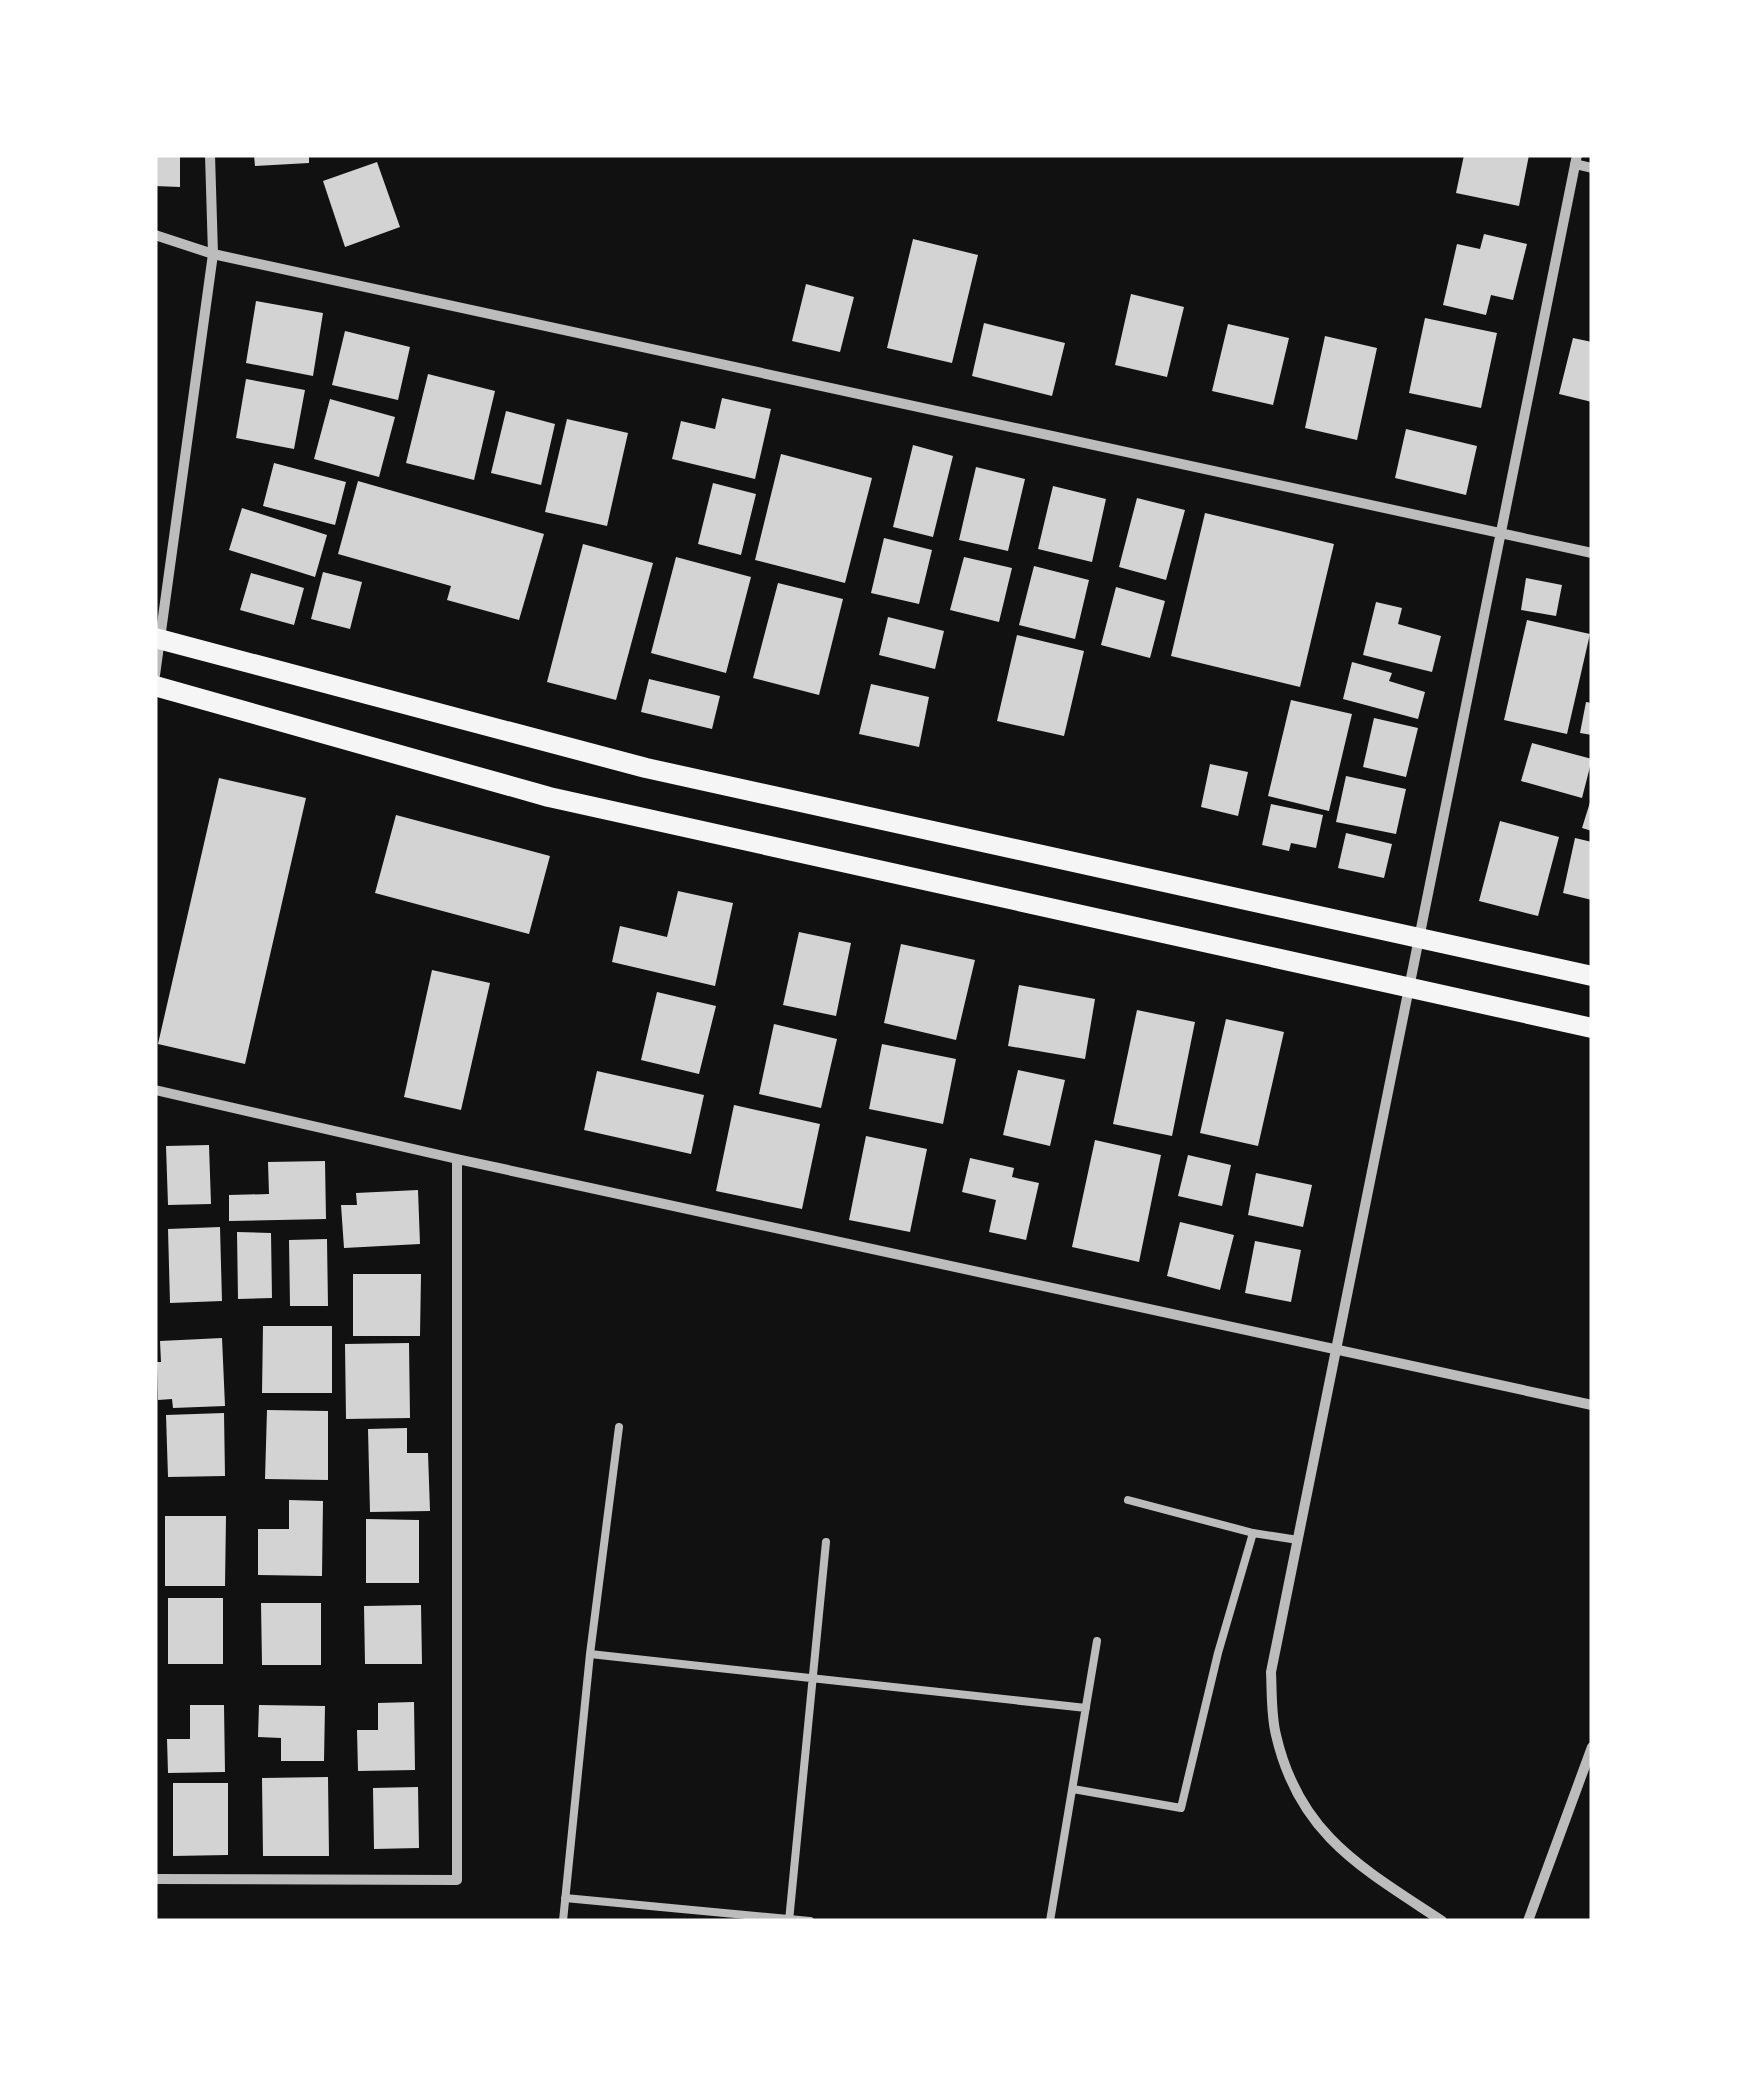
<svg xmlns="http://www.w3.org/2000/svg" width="1747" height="2076" font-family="Mulish,sans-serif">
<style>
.building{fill:#d3d3d3}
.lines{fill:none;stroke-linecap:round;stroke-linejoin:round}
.service{stroke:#bcbcbc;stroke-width:8}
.minor{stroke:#bcbcbc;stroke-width:10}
.secondary{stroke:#f5f5f5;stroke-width:20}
</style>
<rect width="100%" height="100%" fill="#111"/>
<!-- building -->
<path class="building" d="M 155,155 L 180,155 L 180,187 L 155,186 Z
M 254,155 L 309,155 L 309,163 L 255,166 Z
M 1464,155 L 1529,155 L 1519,206 L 1456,193 Z
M 377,162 L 400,227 L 345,247 L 323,181 Z
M 1484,234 L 1527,244 L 1513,300 L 1491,295 L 1486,315 L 1443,305 L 1457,244 L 1480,249 Z
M 913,239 L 978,255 L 952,363 L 887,348 Z
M 806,284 L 854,297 L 840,352 L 792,341 Z
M 1131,294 L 1184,307 L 1167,377 L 1115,365 Z
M 256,301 L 323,313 L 313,376 L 246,363 Z
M 1425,318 L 1497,333 L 1481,408 L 1409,393 Z
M 984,323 L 1065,343 L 1052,396 L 972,376 Z
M 1228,324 L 1289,338 L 1273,405 L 1212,391 Z
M 345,331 L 410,347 L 398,400 L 332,385 Z
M 1325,336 L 1377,348 L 1357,440 L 1305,428 Z
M 1573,338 L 1592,342 L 1592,402 L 1559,394 Z
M 428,374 L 495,391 L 474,480 L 406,463 Z
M 246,379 L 305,390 L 294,449 L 236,438 Z
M 722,398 L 771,409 L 755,479 L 672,459 L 681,421 L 715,429 Z
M 330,399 L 395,417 L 379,477 L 314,459 Z
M 506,411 L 555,424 L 541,485 L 491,473 Z
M 567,419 L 628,433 L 607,526 L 545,512 Z
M 1406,429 L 1477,446 L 1466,495 L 1395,478 Z
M 913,445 L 953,456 L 933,537 L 893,527 Z
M 781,454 L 872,478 L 845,583 L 755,560 Z
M 274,463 L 346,482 L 335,525 L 263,506 Z
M 976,467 L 1025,479 L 1008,551 L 959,540 Z
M 358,481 L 544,534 L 519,620 L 447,600 L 451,586 L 338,554 Z
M 713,483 L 756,494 L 741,555 L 698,544 Z
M 1053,486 L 1106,499 L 1092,562 L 1038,549 Z
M 1137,498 L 1185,510 L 1166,580 L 1119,567 Z
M 242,508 L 327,535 L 315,577 L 229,550 Z
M 1205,513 L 1334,544 L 1300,687 L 1171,656 Z
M 884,538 L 932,550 L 919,604 L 871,593 Z
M 583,544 L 653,563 L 616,700 L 547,682 Z
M 676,557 L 751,577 L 726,673 L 651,653 Z
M 964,557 L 1012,568 L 999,622 L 950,610 Z
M 1034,566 L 1089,580 L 1075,639 L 1019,625 Z
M 323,572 L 362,582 L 350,629 L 311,619 Z
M 251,573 L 304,588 L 294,625 L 240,610 Z
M 1526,578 L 1562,585 L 1556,616 L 1521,610 Z
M 778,583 L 843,599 L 819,695 L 753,678 Z
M 1116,587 L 1165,601 L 1150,658 L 1101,645 Z
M 1376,602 L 1402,608 L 1398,624 L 1441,636 L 1432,672 L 1363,655 Z
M 888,617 L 944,631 L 935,669 L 879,655 Z
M 1527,620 L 1590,634 L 1567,734 L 1504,720 Z
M 1017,635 L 1084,651 L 1064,736 L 997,721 Z
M 1352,662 L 1392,673 L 1389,681 L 1425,692 L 1418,719 L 1343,699 Z
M 649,679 L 720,696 L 712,729 L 641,712 Z
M 871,684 L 929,697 L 919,747 L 859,734 Z
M 1291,700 L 1352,714 L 1329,811 L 1268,796 Z
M 1586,702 L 1592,703 L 1592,735 L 1580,733 Z
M 1374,718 L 1418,728 L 1406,777 L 1363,767 Z
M 1532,743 L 1592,759 L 1582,798 L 1521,781 Z
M 1210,764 L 1248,772 L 1238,816 L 1201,807 Z
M 1346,776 L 1406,789 L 1396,834 L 1336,822 Z
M 219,778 L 306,798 L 245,1064 L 158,1044 Z
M 1592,796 L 1592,831 L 1582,828 Z
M 1271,804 L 1323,815 L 1316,848 L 1291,843 L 1289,851 L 1262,845 Z
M 396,815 L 550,856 L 529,934 L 375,893 Z
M 1500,821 L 1559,837 L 1538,916 L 1479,901 Z
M 1346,833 L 1392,844 L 1384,878 L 1338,868 Z
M 1575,838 L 1592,842 L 1592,900 L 1563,893 Z
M 678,891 L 733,903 L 715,986 L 612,962 L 620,926 L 667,937 Z
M 799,932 L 851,943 L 836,1016 L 783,1005 Z
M 901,944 L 975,960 L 956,1040 L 884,1023 Z
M 432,970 L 490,983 L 461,1110 L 404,1097 Z
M 1019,985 L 1095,999 L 1085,1059 L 1008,1046 Z
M 657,992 L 716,1006 L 699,1074 L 641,1060 Z
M 1137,1010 L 1195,1022 L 1172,1136 L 1113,1124 Z
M 1226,1019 L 1284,1032 L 1258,1146 L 1200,1133 Z
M 774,1024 L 837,1039 L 821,1108 L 759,1094 Z
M 882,1044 L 956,1059 L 943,1124 L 869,1109 Z
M 1018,1070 L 1065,1080 L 1050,1146 L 1003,1135 Z
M 597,1071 L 704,1095 L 691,1154 L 584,1130 Z
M 734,1105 L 820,1124 L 802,1209 L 716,1191 Z
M 866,1136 L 927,1149 L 910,1232 L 849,1220 Z
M 1095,1140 L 1161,1155 L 1139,1262 L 1072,1247 Z
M 209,1145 L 211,1204 L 168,1205 L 166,1146 Z
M 1188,1155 L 1231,1165 L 1222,1206 L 1178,1196 Z
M 970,1158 L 1014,1168 L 1012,1177 L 1039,1183 L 1026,1240 L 989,1232 L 996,1200 L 962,1192 Z
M 325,1161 L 326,1219 L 229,1221 L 229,1195 L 269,1194 L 268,1162 Z
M 1256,1173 L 1312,1185 L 1303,1227 L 1248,1215 Z
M 418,1190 L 420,1244 L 344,1248 L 341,1205 L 357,1205 L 356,1193 Z
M 1180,1222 L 1234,1235 L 1220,1290 L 1167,1276 Z
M 220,1227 L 222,1301 L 170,1303 L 168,1229 Z
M 237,1232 L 271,1233 L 272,1298 L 238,1299 Z
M 327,1239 L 328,1306 L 290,1306 L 289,1240 Z
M 1255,1241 L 1301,1250 L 1291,1302 L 1245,1293 Z
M 353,1274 L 421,1274 L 420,1336 L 353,1336 Z
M 263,1326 L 332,1326 L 332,1393 L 262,1393 Z
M 222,1338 L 225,1406 L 173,1408 L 172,1399 L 158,1400 L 157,1362 L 161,1362 L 160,1341 Z
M 409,1343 L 410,1418 L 346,1419 L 345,1344 Z
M 267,1410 L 328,1411 L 328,1480 L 265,1479 Z
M 224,1413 L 225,1476 L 168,1477 L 166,1415 Z
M 407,1428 L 407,1453 L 428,1453 L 430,1511 L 370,1512 L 368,1429 Z
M 289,1500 L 323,1501 L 322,1576 L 258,1575 L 258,1529 L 289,1529 Z
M 165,1516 L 226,1516 L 225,1586 L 165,1586 Z
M 366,1519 L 419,1520 L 419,1583 L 366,1583 Z
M 168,1598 L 223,1598 L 223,1664 L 168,1664 Z
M 261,1603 L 321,1603 L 321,1665 L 262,1665 Z
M 421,1605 L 422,1664 L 365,1664 L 364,1606 Z
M 414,1702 L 415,1770 L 358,1771 L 357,1730 L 378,1730 L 378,1703 Z
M 190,1705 L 224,1705 L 225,1772 L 168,1773 L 167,1739 L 190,1739 Z
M 259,1705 L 325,1706 L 324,1761 L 281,1761 L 281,1738 L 258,1737 Z
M 328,1777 L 329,1856 L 263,1856 L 262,1778 Z
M 173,1783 L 228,1783 L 228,1855 L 173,1856 Z
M 418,1787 L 419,1848 L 374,1849 L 373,1788 Z"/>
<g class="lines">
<!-- service -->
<path class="service" d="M 1128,1500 L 1253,1533 L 1298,1540
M 590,1654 L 1086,1708
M 1073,1789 L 1181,1808 L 1218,1653 L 1253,1533
M 565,1898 L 810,1921
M 563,1921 L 590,1654 L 619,1427
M 789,1921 L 826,1542
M 1050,1921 L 1097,1641"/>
<!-- minor -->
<path class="minor" d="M 1575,164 L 1592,168
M 155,235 L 213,254 L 1592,553
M 155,675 L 213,254 L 210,155
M 155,1090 L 457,1159 L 1592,1405
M 155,1879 L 457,1880 L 457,1159
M 1442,1921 C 1362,1868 1299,1835 1276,1735 C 1271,1715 1272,1692 1271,1672 L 1577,155
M 1528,1921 L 1592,1747"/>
<!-- secondary -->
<path class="secondary" d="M 155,638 L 646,768 L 1592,976
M 155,686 L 549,797 L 1592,1028"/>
</g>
<!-- border -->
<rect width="1747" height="2076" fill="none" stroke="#ffffff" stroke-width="315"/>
</svg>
